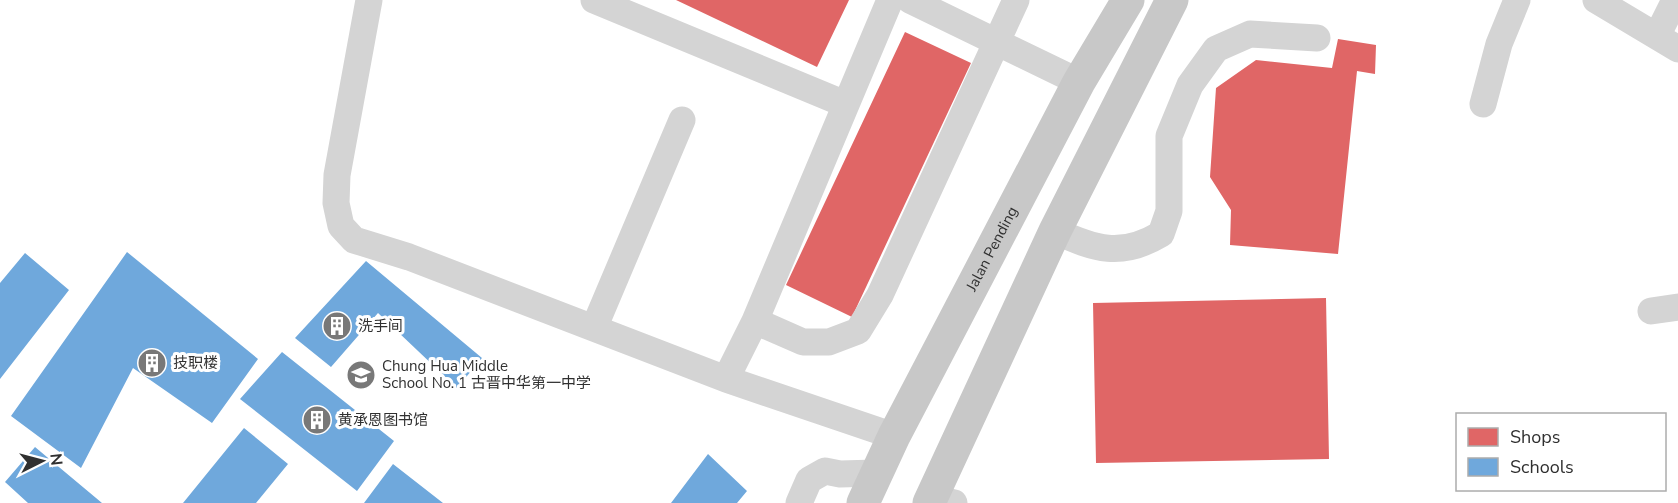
<svg xmlns="http://www.w3.org/2000/svg" width="1678" height="503" font-family="'Nunito Sans','Noto Sans SC',sans-serif">
<style>
.shops{fill:#e06666}
.schools{fill:#6fa8dc}
.lines{fill:none;stroke-linecap:round;stroke-linejoin:round}
.minor{stroke:#d4d4d4;stroke-width:27}
.major{stroke:#c8c8c8;stroke-width:33}
.labels{text-anchor:middle;dominant-baseline:central;stroke-width:6;stroke-linejoin:round;paint-order:stroke}
.street-label{font-size:15px;fill:#303030;stroke:#fff}
.poi-label{font-size:15px;fill:#303030;stroke:#fff;text-anchor:start}
</style>
<rect width="100%" height="100%" fill="#fff"/>
<!-- shops -->
<path class="shops" d="M 676,0 L 849,0 L 817,67 Z
M 905,32 L 971,63 L 852,317 L 786,285 Z
M 1338,39 L 1376,45 L 1375,74 L 1357,71 L 1338,254 L 1230,245 L 1231,210 L 1210,177 L 1216,88 L 1256,60 L 1332,68 Z
M 1326,298 L 1329,459 L 1096,463 L 1093,303 Z"/>
<!-- schools -->
<path class="schools" d="M 127,252 L 258,359 L 212,423 L 133,368 L 81,468 L 11,416 Z
M 25,253 L 69,290 L 0,379 L 0,283 Z
M 366,261 L 482,358 L 457,388 L 378,313 L 331,367 L 295,338 Z
M 282,352 L 394,441 L 357,491 L 240,399 Z
M 244,428 L 288,464 L 256,503 L 183,503 Z
M 35,447 L 102,503 L 28,503 L 5,482 Z
M 708,454 L 747,491 L 737,503 L 671,503 Z
M 393,464 L 443,503 L 364,503 Z"/>
<g class="lines">
<!-- minor -->
<path class="minor" d="M 369,0 L 337,175 L 336,203 L 341,226 L 354,240 L 409,257 L 726,379 L 894,436
M 594,0 L 845,104
M 910,0 L 1079,82
M 1596,0 L 1678,49
M 1657,36 L 1675,0
M 1483,104 L 1499,44 L 1517,0
M 1055,231 C 1095,249 1121,258 1161,234 L 1169,211 L 1169,136 L 1190,85 L 1216,49 L 1250,34 L 1317,38
M 1651,311 L 1678,307
M 755,321 L 803,342 L 829,342 L 858,331 L 880,295 L 1016,0
M 594,328 L 682,120
M 726,379 L 755,321 L 890,0
M 932,498 L 954,503
M 799,503 L 809,480 L 825,471 L 840,474 L 876,473"/>
<!-- major -->
<g class="major">
<path id="s1" d="M 863,503 L 894,436 L 1079,82 L 1128,0"/>
<path d="M 929,503 L 1055,231 L 1172,0"/>
</g>
</g>
<!-- icons -->
<defs>
<g id="building-disc" transform="scale(1.5)"><circle r="9.5" fill="#787878" stroke="#fff"/><path d="M-4-6H4V6H1V3H-1V6H-4ZM-2.5-4.3h1.7v1.8h-1.7ZM.8-4.3h1.7v1.8H.8ZM-2.5-1h1.7V.8h-1.7ZM.8-1h1.7V.8H.8Z" fill="#fff"/></g>
<g id="school-disc" transform="scale(1.5)"><circle r="9.5" fill="#787878" stroke="#fff"/><path d="M0-5L7-2L0 1L-7-2ZM-4 1L0 2.5L4 1V4Q0 6-4 4Z" fill="#fff"/></g>
</defs>
<g fill-rule="evenodd">
<use href="#building-disc" x="337" y="326"/>
<use href="#building-disc" x="152" y="363"/>
<use href="#school-disc" x="361" y="375"/>
<use href="#building-disc" x="317" y="420"/>
</g>
<g class="labels">
<!-- street labels -->
<g class="street-label">
<text stroke="none"><textPath href="#s1" startOffset="285">Jalan Pending</textPath></text>
</g>
<!-- poi labels -->
<g class="poi-label">
<text x="358" y="326">洗手间</text>
<text x="173" y="363">技职楼</text>
<text x="382" y="366">Chung Hua Middle<tspan x="382" dy="17">School No. 1 古晋中华第一中学</tspan></text>
<text x="338" y="420">黄承恩图书馆</text>
</g>
</g>
<!-- legend -->
<rect x="1456" y="413" width="210" height="78" fill="#ffffff" stroke="#acacac" stroke-width="1.5"/>
<rect x="1468" y="428" width="30" height="18" fill="#e06666" stroke="#acacac" stroke-width="1.5"/>
<text x="1510" y="443" font-size="18" fill="#303030">Shops</text>
<rect x="1468" y="458" width="30" height="18" fill="#6fa8dc" stroke="#acacac" stroke-width="1.5"/>
<text x="1510" y="473" font-size="18" fill="#303030">Schools</text>
<!-- north arrow -->
<g transform="translate(42 461) rotate(84)" stroke="#ffffff" stroke-width="4.5" paint-order="stroke">
<path d="M0-4.5L10 22L0 15L-10 22Z" fill="#303030"/>
<text y="-9" font-size="16" font-weight="bold" text-anchor="middle" fill="#303030">N</text>
</g>
</svg>
